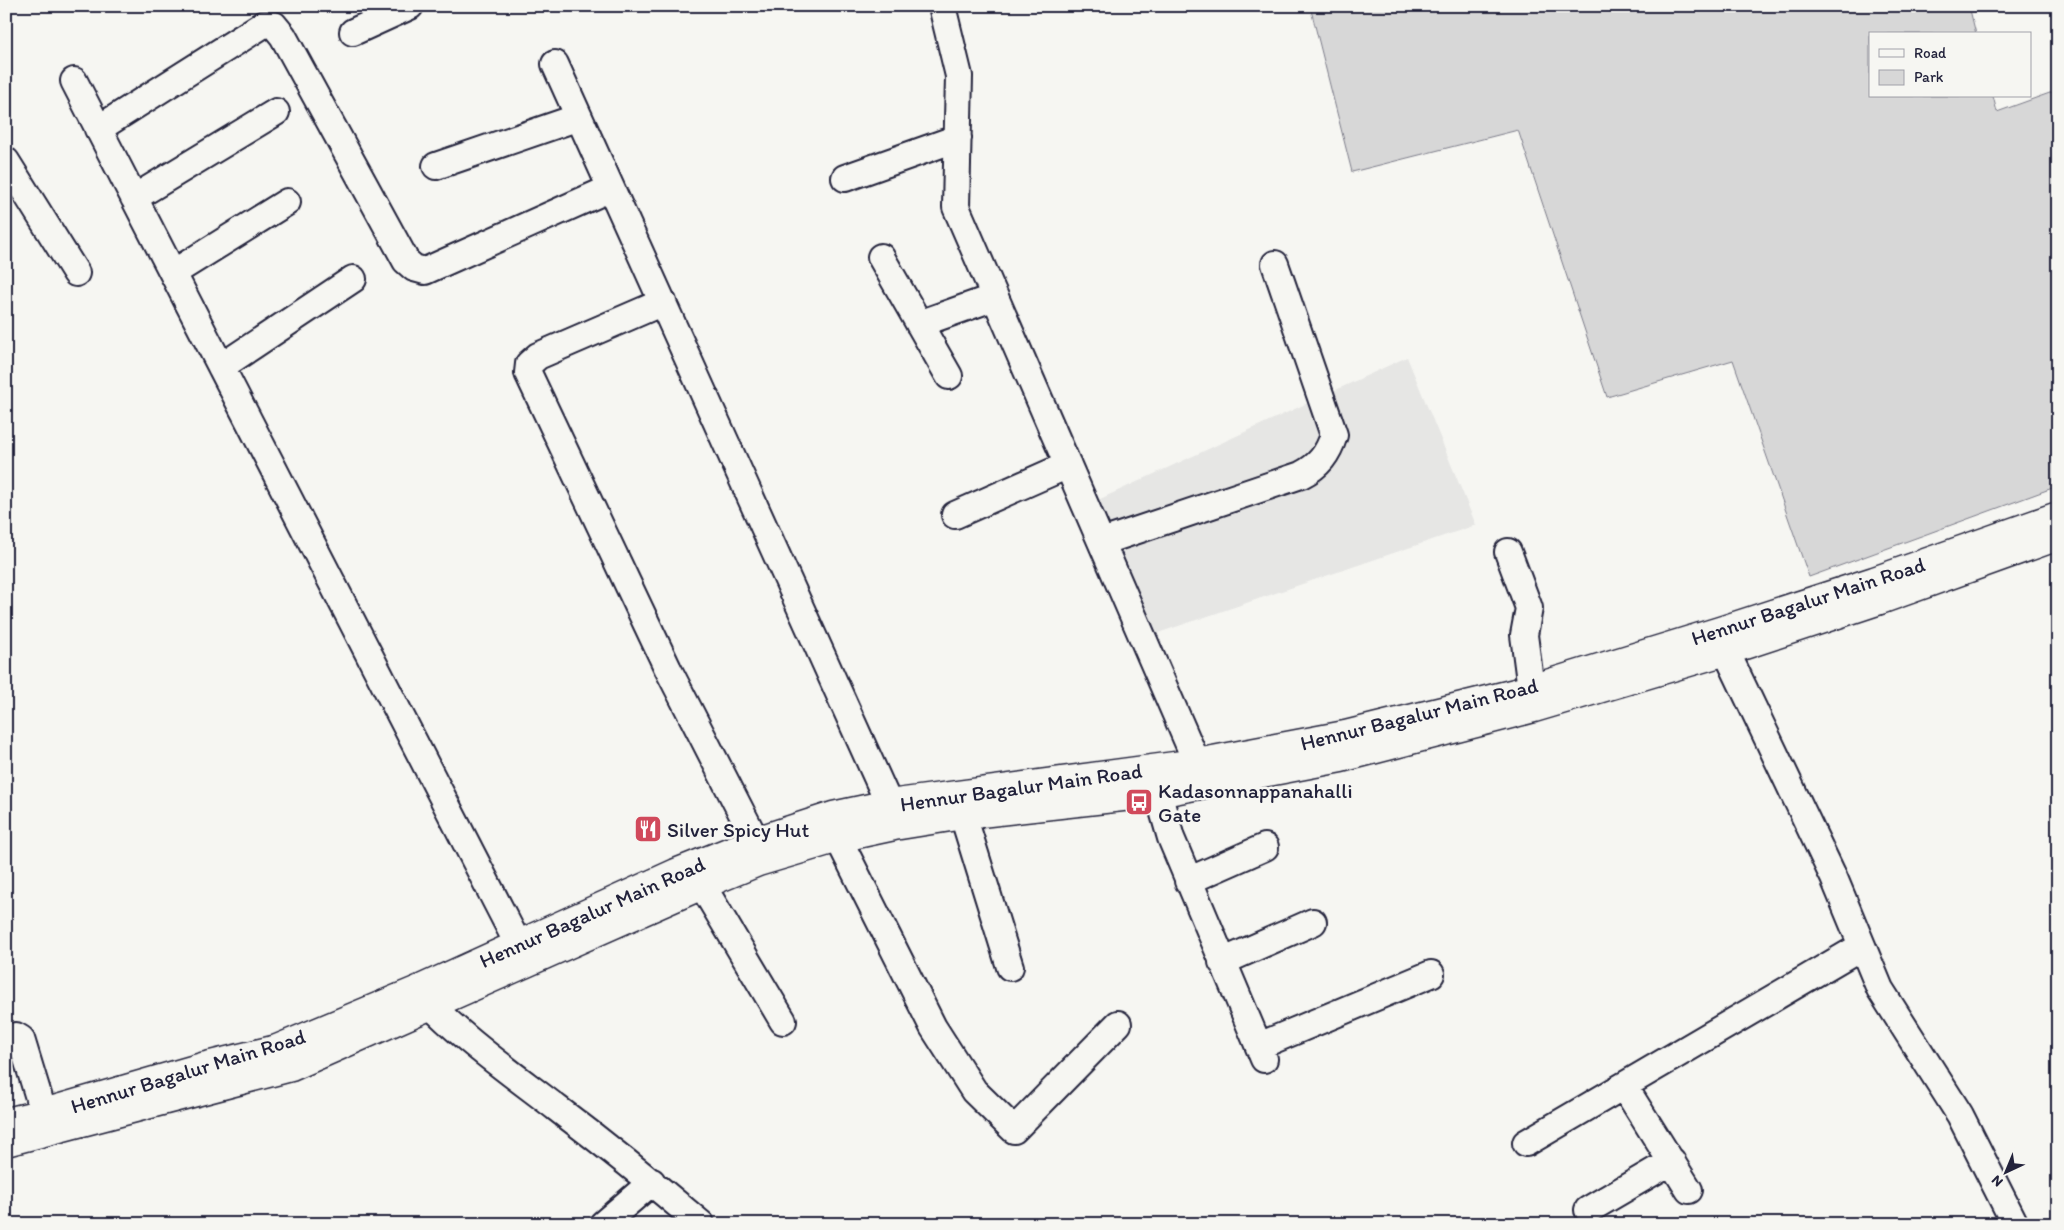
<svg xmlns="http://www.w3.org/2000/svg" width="2064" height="1230" font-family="Itim,sans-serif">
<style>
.built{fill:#e6e6e4}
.green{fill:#d7d7d7;stroke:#7c7c89}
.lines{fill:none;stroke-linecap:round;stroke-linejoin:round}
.minor-casing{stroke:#22223b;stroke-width:30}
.major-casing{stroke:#22223b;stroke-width:31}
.minor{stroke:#f6f6f2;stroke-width:26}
.major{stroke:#f6f6f2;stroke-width:28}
.labels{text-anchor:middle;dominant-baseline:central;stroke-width:5;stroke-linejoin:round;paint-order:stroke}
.street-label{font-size:21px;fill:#22223b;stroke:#f6f6f2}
.poi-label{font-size:21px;fill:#22223b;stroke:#f6f6f2;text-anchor:start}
</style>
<rect width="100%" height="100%" fill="#f6f6f2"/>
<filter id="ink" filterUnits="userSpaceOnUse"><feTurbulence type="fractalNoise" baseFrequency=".02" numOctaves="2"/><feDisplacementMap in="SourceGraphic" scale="10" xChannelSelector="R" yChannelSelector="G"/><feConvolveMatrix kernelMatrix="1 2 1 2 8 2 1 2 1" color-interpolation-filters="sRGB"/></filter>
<g filter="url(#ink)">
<!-- built -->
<path class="built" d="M 1407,357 L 1476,525 L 1155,634 L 1098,500 Z"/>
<!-- green -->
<path class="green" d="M 1310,6 L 1969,6 L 1976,34 L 1870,34 L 1870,96 L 1993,96 L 1997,112 L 2058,90 L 2058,486 L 1809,577 L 1733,360 L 1607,397 L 1518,130 L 1352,172 Z"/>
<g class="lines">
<!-- minor casing -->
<g class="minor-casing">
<path id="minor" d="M 942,6 L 959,76 L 956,207 L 1197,763 L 1201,785
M 353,32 L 410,6
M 555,64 L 889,804
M 74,81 L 518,944
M 98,129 L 264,24 L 274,25 L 283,36 L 406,261 L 414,268 L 425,271 L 611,188
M 6,161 L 76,273
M 436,166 L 579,117
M 845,178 L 958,138
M 134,198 L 276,112
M 881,257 L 949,376
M 173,273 L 287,202
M 663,302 L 538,356 L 529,364 L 528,373 L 668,669 L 756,841
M 919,324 L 995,297
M 221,367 L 353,279
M 955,515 L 1068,465
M 1102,542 L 1301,475 C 1319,466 1328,454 1334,435 L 1275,264
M 1508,552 L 1529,608 L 1524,635 L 1531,689
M 1720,631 L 1726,651 L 1834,878 L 1880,989 L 1960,1115 L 2015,1224
M 1158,793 L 1171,838 L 1264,1059
M 963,815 L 1010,967
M 833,817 L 838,838 L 933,1027 L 974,1091 L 1014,1130 L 1118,1024
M 1188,881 L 1265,847
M 702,885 L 783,1021
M 1222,962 L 1313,922
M 417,991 C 458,1036 510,1072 558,1109 C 607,1146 654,1184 701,1224
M 6,1038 L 16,1036 L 21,1039 L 49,1131
M 1259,1046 L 1431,974
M 1624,1086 L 1689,1190
M 1526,1143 L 1862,946
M 1588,1210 L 1672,1161
M 603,1224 L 652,1182"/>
</g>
<!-- major casing -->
<g class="major-casing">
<path id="major" d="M 6,1122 L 44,1113 L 206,1066 L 277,1049 L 416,991 L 676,873 L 756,841 L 833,816 L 889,804 L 1197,763 L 1345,735 L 1531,689 L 1720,631 L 1874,581 L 2058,516
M 6,1142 L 291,1067 L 702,885 L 758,862 L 795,851 L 838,838 L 894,826 L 963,815 L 1158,793 L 1341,758 L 1534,708 L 1726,651 L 1880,600 L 2058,536"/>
</g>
<!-- minor -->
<use href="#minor" class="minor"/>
<!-- major -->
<use href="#major" class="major"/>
</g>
</g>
<!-- icons -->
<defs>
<g id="bus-square" transform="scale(1.4375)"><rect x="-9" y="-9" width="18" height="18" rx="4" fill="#d1495b" stroke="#f6f6f2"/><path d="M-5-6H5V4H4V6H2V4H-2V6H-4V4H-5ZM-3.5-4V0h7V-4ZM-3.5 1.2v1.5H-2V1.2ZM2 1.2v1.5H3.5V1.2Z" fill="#fff"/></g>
<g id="restaurant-square" transform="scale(1.4375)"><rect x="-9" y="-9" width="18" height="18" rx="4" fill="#d1495b" stroke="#f6f6f2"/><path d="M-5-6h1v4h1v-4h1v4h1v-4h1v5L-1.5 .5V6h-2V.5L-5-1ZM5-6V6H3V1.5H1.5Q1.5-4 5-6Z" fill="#fff"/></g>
</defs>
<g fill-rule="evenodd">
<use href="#bus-square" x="1139" y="802"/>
<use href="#restaurant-square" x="648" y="829"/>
</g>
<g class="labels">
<!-- street labels -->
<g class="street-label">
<text transform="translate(1808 601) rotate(-18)">Hennur Bagalur Main Road</text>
<text transform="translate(1419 714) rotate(-14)">Hennur Bagalur Main Road</text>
<text transform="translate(1021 787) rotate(-8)">Hennur Bagalur Main Road</text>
<text transform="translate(592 912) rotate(-24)">Hennur Bagalur Main Road</text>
<text transform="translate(188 1071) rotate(-17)">Hennur Bagalur Main Road</text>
</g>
<!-- poi labels -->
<g class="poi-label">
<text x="1158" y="790">Kadasonnappanahalli<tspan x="1158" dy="24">Gate</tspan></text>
<text x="667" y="829">Silver Spicy Hut</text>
</g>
</g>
<!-- margin -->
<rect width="2064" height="1230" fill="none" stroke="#f6f6f2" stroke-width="25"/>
<rect x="12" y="12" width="2039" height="1205" fill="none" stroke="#22223b" stroke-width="2" filter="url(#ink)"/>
<!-- legend -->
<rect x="1869" y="32" width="162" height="65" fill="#f6f6f2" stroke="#a1a1a9"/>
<rect x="1879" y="49" width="25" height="8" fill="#f6f6f2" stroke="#a1a1a9"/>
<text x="1914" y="58" font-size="15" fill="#22223b">Road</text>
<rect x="1879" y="70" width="25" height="15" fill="#d7d7d7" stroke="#a1a1a9"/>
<text x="1914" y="82" font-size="15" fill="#22223b">Park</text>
<!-- north arrow -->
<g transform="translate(2006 1172) rotate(224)" stroke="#f6f6f2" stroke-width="4" paint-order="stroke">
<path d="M0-4L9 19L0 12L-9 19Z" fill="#22223b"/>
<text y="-8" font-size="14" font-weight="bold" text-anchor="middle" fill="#22223b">N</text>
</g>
</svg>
